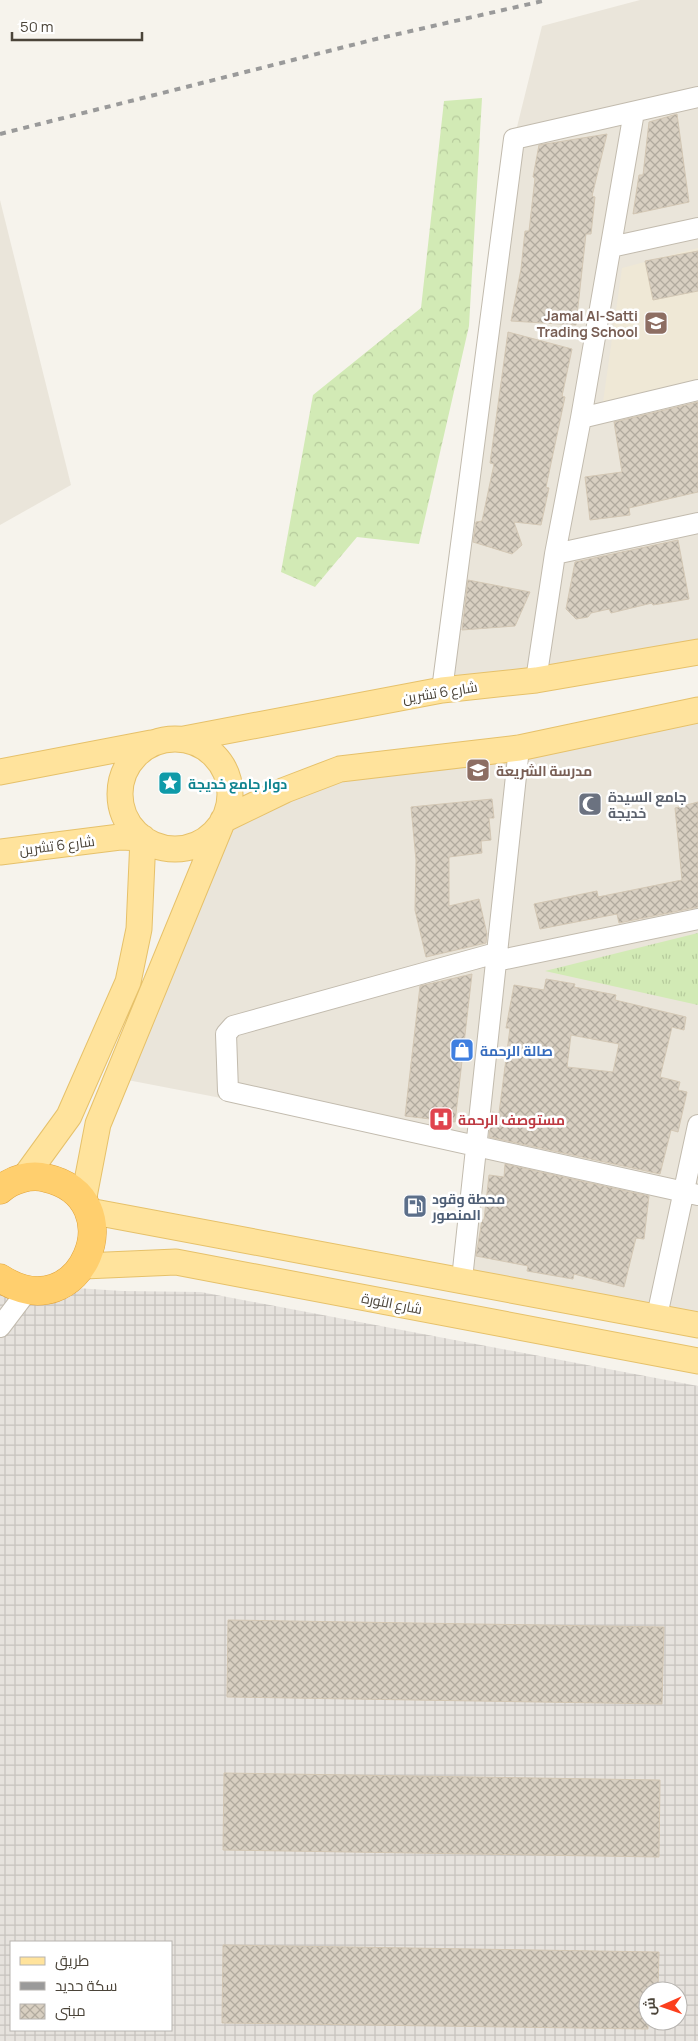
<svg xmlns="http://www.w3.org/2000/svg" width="698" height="2041" font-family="Manrope,Cairo,sans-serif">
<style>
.residential{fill:#eae5da}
.industrial{fill:url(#industrial-grid);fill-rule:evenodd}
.education{fill:#efe8d6}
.grass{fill:url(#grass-tufts)}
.forest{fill:url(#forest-crowns)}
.building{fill:url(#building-cross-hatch);stroke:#d3c7b4;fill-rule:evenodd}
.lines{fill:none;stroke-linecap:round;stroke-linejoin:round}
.minor-casing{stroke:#c2bbae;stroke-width:22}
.major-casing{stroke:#e6c16a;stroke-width:27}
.highway-casing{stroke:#e0a43c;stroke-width:29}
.minor{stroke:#fff;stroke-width:20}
.major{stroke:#ffe39c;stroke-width:25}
.highway{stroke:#ffcf6e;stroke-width:28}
.rail{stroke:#9a9a9a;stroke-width:4;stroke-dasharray:6 6;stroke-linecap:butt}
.labels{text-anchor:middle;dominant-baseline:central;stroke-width:5;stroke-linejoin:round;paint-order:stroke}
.education-label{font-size:14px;font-weight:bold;fill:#785e54;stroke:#fff;text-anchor:end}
.street-label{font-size:14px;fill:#4b4439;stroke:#fff}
.culture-label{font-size:14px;font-weight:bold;fill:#0d838f;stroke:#fff;text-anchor:start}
.worship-label{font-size:14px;font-weight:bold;fill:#5b616d;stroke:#fff;text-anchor:start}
.shop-label{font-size:14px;font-weight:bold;fill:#366cbe;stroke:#fff;text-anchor:start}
.health-label{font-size:14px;font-weight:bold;fill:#be3a42;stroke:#fff;text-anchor:start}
.service-label{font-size:14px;font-weight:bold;fill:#4e5e75;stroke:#fff;text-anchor:start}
</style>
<defs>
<pattern id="industrial-grid" width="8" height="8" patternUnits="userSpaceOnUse" patternTransform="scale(1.25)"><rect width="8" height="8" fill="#e6e2dd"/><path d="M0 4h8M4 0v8" fill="none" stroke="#c7c3be"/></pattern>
<pattern id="grass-tufts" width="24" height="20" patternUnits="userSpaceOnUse" patternTransform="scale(1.25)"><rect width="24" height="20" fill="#d2eab5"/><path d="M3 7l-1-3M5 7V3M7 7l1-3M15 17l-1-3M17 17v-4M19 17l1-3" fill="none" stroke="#b6ca9c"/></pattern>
<pattern id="forest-crowns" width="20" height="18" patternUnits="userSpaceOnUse" patternTransform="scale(1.25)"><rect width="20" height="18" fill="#d2eab5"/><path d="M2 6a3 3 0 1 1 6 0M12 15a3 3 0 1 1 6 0" fill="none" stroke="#b6ca9c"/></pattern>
<pattern id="building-cross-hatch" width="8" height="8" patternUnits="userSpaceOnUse" patternTransform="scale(1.25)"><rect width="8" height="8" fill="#d8cfc1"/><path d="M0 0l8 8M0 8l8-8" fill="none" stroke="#b1aa9e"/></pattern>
</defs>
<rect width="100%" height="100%" fill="#f6f3ec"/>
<!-- residential -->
<path class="residential" d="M 640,0 L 698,0 L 698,646 L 442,690 L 514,139 L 542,26 Z
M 0,200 L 71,485 L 0,525 Z
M 698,710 L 698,1327 L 462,1279 L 476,1147 L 117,1078 L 223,820 L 285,790 Z"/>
<!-- industrial -->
<path class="industrial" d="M 0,1283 L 122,1291 L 201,1292 L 698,1386 L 698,2041 L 0,2041 ZM 11,1942 L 171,1942 L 171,2030 L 11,2030 ZM 648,1991 L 678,1991 L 678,2021 L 648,2021 Z"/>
<!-- education -->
<path class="education" d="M 698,248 L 698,379 L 603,402 L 622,268 Z"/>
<!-- grass -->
<path class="grass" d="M 698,933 L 698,1005 L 545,971 Z"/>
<!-- forest -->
<path class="forest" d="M 482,98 L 469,326 L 419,544 L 357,537 L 315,587 L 281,572 L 313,395 L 421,308 L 444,101 Z"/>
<!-- building -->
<path class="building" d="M 677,114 L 689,202 L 633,214 L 639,175 L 643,175 L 649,122 Z
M 607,134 L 592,196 L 595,197 L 591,234 L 586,234 L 576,325 L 511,321 L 521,269 L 525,231 L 529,231 L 535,178 L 533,177 L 539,145 Z
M 698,251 L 698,291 L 653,300 L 645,261 Z
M 508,332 L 572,349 L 562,396 L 565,397 L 546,487 L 549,488 L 541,525 L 514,522 L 522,545 L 512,554 L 473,542 L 476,522 L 482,521 L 494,464 L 490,463 Z
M 698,402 L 698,492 L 629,508 L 630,515 L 590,520 L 585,477 L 622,472 L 614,422 Z
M 678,540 L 689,599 L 653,605 L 652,603 L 611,613 L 609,609 L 591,613 L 588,617 L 576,619 L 566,609 L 575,562 Z
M 468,580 L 530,592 L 515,626 L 462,630 Z
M 492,799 L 494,818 L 489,818 L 491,840 L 481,841 L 482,853 L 449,857 L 449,906 L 479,899 L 487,934 L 486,943 L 426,957 L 415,910 L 416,860 L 411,807 Z
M 698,802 L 698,907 L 619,923 L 617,914 L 540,929 L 534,904 L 597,891 L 598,897 L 682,880 L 675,808 Z
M 472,974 L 455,1122 L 405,1116 L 420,986 Z
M 546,979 L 575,984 L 574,987 L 616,995 L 615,1000 L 686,1017 L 684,1030 L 672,1027 L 660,1077 L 680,1082 L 678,1090 L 687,1092 L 678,1132 L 671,1130 L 660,1174 L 489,1137 L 492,1112 L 499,1113 L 510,1028 L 506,1028 L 514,985 L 544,990 ZM 571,1035 L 619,1044 L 613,1072 L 567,1067 Z
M 505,1164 L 649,1196 L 644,1239 L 636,1238 L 624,1287 L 574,1274 L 573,1279 L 527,1271 L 528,1266 L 476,1256 L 482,1220 L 484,1220 L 489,1175 L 504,1177 Z
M 228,1620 L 664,1627 L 662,1704 L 227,1697 Z
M 224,1773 L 660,1780 L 659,1857 L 223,1850 Z
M 223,1945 L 659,1952 L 658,1991 L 648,1991 L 648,2029 L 222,2023 Z"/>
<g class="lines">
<!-- minor casing -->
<g class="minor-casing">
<path id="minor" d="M 611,247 L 698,228
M 581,418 L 698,390
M 555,554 L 698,523
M 536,680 L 555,554 L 581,418 L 634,112
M 442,690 L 514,139 L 698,97
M 496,953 L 233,1026 L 226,1034 L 228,1091 L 698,1195
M 496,961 L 698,919
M 462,1279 L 519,748
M 657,1316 L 698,1125
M 0,1327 L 28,1290"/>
</g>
<!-- major casing -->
<g class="major-casing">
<path id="major" d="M 184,739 L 442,690 L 536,680 L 698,652
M120 794a55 55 0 1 1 110 0a55 55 0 1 1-110 0Z
M 0,772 L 151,743
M 0,852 L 120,837 L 143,838 L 139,929 L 128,982 L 69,1116 L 24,1178
M 83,1202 L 98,1124 L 223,820 L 285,790 L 340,769 L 519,748 L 698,710
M 89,1211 L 698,1325
M 84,1266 L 176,1262 L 698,1361"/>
</g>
<!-- highway casing -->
<g class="highway-casing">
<path id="highway" d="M 0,1190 C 12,1179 31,1174 46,1178 C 135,1198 82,1332 0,1278"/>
</g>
<!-- minor -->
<use href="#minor" class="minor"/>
<!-- major -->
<use href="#major" class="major"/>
<!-- highway -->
<use href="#highway" class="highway"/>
<!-- rail -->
<path class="rail" d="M 0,134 L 376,39 L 547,0"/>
</g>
<!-- icons -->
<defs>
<g id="school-square" transform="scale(1.25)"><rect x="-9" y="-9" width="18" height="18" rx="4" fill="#8d6e63" stroke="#fff"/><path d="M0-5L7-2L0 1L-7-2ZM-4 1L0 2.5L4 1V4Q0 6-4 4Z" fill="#fff"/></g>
<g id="sight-square" transform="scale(1.25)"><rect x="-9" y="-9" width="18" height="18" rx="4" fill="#0f9aa8" stroke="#fff"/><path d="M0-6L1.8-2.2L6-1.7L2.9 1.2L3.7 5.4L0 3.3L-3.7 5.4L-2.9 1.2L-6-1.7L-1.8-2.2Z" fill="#fff"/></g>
<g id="mosque-square" transform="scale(1.25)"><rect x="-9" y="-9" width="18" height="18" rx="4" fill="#6b7280" stroke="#fff"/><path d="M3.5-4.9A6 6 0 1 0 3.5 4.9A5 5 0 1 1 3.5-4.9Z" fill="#fff"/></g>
<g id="shop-square" transform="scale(1.25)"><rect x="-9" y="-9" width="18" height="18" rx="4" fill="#3f7fe0" stroke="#fff"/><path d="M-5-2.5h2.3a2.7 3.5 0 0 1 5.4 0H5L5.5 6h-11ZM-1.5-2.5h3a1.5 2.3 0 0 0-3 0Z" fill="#fff"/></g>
<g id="hospital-square" transform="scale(1.25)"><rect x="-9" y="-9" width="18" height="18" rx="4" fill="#e0444e" stroke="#fff"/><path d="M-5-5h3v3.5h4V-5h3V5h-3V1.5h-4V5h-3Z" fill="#fff"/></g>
<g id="fuel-square" transform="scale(1.25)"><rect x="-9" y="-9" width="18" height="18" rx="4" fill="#5c6f8a" stroke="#fff"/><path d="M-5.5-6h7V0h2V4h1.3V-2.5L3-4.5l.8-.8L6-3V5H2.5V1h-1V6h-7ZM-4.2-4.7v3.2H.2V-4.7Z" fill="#fff"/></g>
</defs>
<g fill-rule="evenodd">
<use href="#school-square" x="656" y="323"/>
<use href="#school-square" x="478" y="770"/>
<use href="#sight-square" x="170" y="783"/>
<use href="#mosque-square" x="590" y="804"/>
<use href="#shop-square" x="462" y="1050"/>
<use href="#hospital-square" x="441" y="1119"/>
<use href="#fuel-square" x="415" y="1206"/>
</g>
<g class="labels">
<!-- education labels -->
<g class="education-label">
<text x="638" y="315">Jamal Al-Satti<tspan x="638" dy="16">Trading School</tspan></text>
<text x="496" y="770" text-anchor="start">مدرسة الشريعة</text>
</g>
<!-- street labels -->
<g class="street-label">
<text transform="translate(440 692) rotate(-9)">شارع 6 تشرين</text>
<text transform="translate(57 845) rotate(-7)">شارع 6 تشرين</text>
<text transform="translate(392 1303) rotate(11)">شارع الثورة</text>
</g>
<!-- culture labels -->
<g class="culture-label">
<text x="188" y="783">دوار جامع خديجة</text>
</g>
<!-- worship labels -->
<g class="worship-label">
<text x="608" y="796">جامع السيدة<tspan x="608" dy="16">خديجة</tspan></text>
</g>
<!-- shop labels -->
<g class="shop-label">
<text x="480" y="1050">صالة الرحمة</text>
</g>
<!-- health labels -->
<g class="health-label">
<text x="458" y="1119">مستوصف الرحمة</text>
</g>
<!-- service labels -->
<g class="service-label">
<text x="432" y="1198">محطة وقود<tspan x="432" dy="16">المنصور</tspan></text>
</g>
</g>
<!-- legend -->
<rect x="10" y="1941" width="162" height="90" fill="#ffffff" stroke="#b7b4b0"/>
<rect x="20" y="1957" width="25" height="8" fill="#ffe39c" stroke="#b7b4b0"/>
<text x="55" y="1966" font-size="15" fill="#4b4439">طريق</text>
<rect x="20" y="1982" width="25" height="8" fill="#9a9a9a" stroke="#b7b4b0"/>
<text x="55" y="1991" font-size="15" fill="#4b4439">سكة حديد</text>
<rect x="20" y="2004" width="25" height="15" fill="url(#building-cross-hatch)" stroke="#b7b4b0"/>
<text x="55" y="2016" font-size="15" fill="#4b4439">مبنى</text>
<!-- north arrow -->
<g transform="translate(663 2006) rotate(268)"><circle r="24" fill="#ffffff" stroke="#b7b4b0"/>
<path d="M0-4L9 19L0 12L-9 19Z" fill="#fc3f1d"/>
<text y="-8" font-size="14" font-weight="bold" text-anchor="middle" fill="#4b4439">ش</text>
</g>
<!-- scale -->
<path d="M12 32v8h130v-8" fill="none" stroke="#4b4439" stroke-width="2.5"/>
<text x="20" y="32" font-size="15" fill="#4b4439" stroke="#ffffff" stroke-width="4" paint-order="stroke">50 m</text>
</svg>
